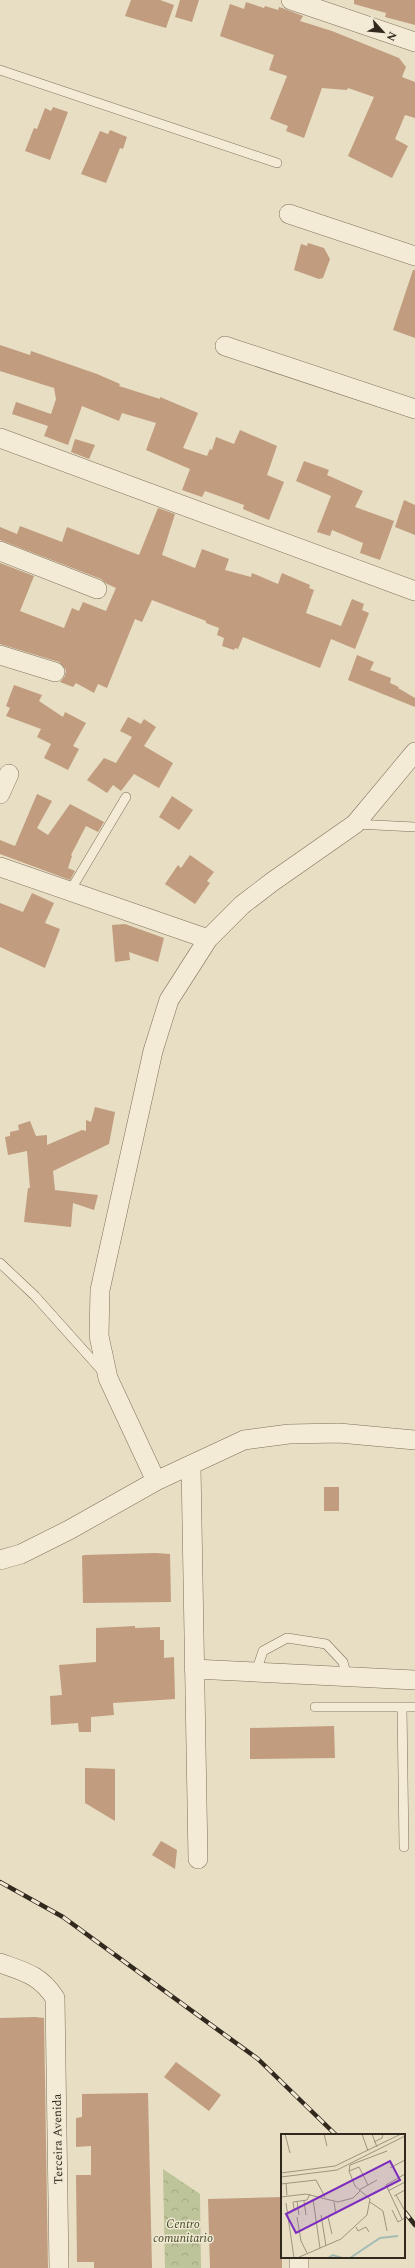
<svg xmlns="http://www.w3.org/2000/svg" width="415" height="2268" font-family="Spectral,serif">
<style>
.forest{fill:url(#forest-crowns)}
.building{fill:#c19c7e}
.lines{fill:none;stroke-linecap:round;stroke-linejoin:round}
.service-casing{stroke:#7f705c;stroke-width:10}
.minor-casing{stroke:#7f705c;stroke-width:20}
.service{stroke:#f3ebd5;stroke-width:9}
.minor{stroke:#f3ebd5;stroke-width:19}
.rail-casing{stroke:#31281e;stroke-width:4.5}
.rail{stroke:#f0e8d2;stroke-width:3;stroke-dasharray:9;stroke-linecap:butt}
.labels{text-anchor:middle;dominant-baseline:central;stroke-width:3;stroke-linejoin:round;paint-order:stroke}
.street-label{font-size:12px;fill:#31281e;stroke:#f0e8d2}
.park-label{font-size:12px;font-style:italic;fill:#414b28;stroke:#f0e8d2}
.inset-river{fill:none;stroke:#a4bbb5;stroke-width:2}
.inset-road{fill:none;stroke:#9e9581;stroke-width:1}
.view{fill:#7b2cbf;fill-opacity:0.15;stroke:#7b2cbf;stroke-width:2}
.inset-edge{fill:none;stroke:#31281e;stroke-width:2}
</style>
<defs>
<pattern id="forest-crowns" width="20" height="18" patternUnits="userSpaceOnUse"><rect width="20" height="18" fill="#bdc499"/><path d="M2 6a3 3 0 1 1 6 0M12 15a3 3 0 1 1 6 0" fill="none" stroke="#a3a883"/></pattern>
</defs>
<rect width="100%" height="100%" fill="#e7dec3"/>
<!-- forest -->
<path class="forest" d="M 163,2169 L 200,2194 L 201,2268 L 165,2268 Z"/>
<!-- building -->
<path class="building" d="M 131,0 L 160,0 L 174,5 L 166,28 L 125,16 Z
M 180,0 L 199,0 L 192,22 L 175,17 Z
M 354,0 L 415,0 L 415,25 L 385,17 L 386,13 L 354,4 Z
M 246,2 L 264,8 L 265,6 L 278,10 L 279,7 L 285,9 L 303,16 L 300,21 L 332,31 L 399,58 L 406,67 L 402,77 L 415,82 L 415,118 L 405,115 L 395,139 L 408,146 L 392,178 L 348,156 L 374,97 L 348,88 L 347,90 L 322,88 L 304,138 L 286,131 L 288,126 L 270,119 L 287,76 L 269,70 L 274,55 L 220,36 L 230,4 L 244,9 Z
M 53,107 L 68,112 L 50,160 L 25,151 L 34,128 L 37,129 L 45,108 L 51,111 Z
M 110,130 L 127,137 L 123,149 L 120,148 L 106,183 L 81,174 L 100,131 L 108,134 Z
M 308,243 L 324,248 L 330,259 L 323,278 L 319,279 L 294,270 L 301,244 L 307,246 Z
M 413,270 L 415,270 L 415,338 L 393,330 Z
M 0,345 L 30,355 L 31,351 L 97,374 L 120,384 L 119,386 L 160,399 L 160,397 L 198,413 L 183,448 L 207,456 L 210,449 L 212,450 L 216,437 L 234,444 L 240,430 L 277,446 L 267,475 L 284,482 L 269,520 L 243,509 L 244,505 L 205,491 L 202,497 L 182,490 L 190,469 L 146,450 L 156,423 L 122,413 L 119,421 L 82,406 L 68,445 L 44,436 L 48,426 L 12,414 L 16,402 L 51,414 L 56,399 L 54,388 L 0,371 Z
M 75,439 L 95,445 L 89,459 L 71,452 Z
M 304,461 L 329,470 L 327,475 L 363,491 L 355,507 L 394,521 L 380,560 L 360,553 L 363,543 L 332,530 L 330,536 L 317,532 L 331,496 L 296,481 Z
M 404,500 L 415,505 L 415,535 L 395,527 Z
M 158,508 L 175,514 L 162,555 L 195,568 L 202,549 L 229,559 L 225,570 L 251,577 L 252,573 L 278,584 L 282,573 L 310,585 L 309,588 L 314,590 L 306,613 L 341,626 L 352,599 L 364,604 L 362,610 L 369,613 L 355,649 L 331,639 L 320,668 L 243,637 L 238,649 L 235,648 L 234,650 L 222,646 L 224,638 L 217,635 L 219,628 L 206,623 L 206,621 L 152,600 L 142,622 L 135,619 L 107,688 L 98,684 L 94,693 L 76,683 L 73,687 L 60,682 L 65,676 L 66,670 L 59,662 L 0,644 L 0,563 L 34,576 L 20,611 L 64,628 L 72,608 L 79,611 L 83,602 L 106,611 L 116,588 L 107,584 L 101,579 L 0,540 L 0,527 L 17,534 L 20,526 L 62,542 L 67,527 L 139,555 Z
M 357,655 L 374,662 L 370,670 L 391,678 L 390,683 L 399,687 L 398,688 L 415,698 L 415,707 L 348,680 Z
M 14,685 L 42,695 L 39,701 L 63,717 L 65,712 L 86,723 L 73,746 L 79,749 L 68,770 L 44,758 L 51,744 L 37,737 L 41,729 L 6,716 L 10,708 L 6,706 Z
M 128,717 L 141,724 L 144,719 L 156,727 L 144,746 L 173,763 L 159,788 L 134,774 L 121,791 L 113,785 L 107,793 L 87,780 L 104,758 L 116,763 L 132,737 L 120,731 Z
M 37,794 L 52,801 L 37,828 L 48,835 L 70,804 L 104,822 L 98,832 L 86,826 L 71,855 L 72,856 L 68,868 L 75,871 L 70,880 L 0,854 L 0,840 L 15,846 Z
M 172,796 L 193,810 L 179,830 L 159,817 Z
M 190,855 L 214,872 L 207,881 L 210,883 L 195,904 L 165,884 L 178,865 L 181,868 Z
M 32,893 L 54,903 L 45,923 L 60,929 L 45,968 L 0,947 L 0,903 L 23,912 Z
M 125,924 L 164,938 L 158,962 L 129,952 L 130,960 L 115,962 L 112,925 Z
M 95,1107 L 115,1112 L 109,1144 L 53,1171 L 55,1190 L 98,1195 L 94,1210 L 73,1203 L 71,1227 L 24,1222 L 28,1188 L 30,1188 L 27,1151 L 8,1155 L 5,1137 L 10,1136 L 10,1132 L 19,1130 L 18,1125 L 30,1121 L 36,1136 L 47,1135 L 47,1145 L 82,1130 L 86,1131 L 86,1120 L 91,1122 Z
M 324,1487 L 339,1487 L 339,1511 L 324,1511 Z
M 155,1553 L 170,1554 L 171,1602 L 83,1603 L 82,1556 L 84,1555 Z
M 135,1626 L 135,1628 L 160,1627 L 160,1640 L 164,1640 L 164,1658 L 174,1657 L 175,1699 L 113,1703 L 114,1715 L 91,1717 L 91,1732 L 79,1732 L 78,1723 L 51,1725 L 50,1696 L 62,1695 L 59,1665 L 96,1662 L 96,1628 Z
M 334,1726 L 335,1758 L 250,1759 L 250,1728 Z
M 85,1768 L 115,1769 L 115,1821 L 85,1803 Z
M 161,1841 L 177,1850 L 175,1869 L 152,1855 Z
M 35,2017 L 44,2018 L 48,2268 L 0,2268 L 0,2018 Z
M 176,2062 L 221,2095 L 209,2111 L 164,2077 Z
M 148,2093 L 152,2268 L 94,2268 L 94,2262 L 77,2262 L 76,2175 L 91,2175 L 91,2146 L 76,2147 L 76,2118 L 82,2117 L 82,2094 Z
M 282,2197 L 282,2268 L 210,2268 L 208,2199 Z"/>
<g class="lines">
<!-- service casing -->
<g class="service-casing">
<path id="service" d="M 0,70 L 277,163
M 355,824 L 415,827
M 70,891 L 126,797
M 0,1263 L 35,1296 L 103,1372
M 256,1672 L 263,1651 L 287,1638 L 326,1644 L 343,1662 L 347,1677
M 315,1707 L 415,1707
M 402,1707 L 404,1847"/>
</g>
<!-- minor casing -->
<g class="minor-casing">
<path id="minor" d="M 291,0 L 415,42
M 289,214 L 415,256
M 225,346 L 415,409
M 0,438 L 415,591
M 0,551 L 97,589
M 0,655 L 55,672
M 0,794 L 9,774
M 0,867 L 208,939
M 191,1466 L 198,1859
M 156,1481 L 108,1378 L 99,1336 L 100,1290 L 153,1051 L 169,1000 L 208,939 L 242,905 L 272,882 L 355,824 L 415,752
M 0,1560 L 21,1554 L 69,1530 L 156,1481 L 244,1440 L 289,1434 L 339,1433 L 415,1440
M 194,1669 L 415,1680
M 0,1963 C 25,1972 40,1975 55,1998 L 59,2268
M 299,2257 L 299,2268"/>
</g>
<!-- service -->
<use href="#service" class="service"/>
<!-- minor -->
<use href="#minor" class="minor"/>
<!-- rail casing -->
<g class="rail-casing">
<path id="rail" d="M 0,1882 L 63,1917 L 258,2059 L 336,2135
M 404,2211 L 415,2225"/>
</g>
<!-- rail -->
<use href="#rail" class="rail"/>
</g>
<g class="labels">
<!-- street labels -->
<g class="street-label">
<text transform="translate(58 2139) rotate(-91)">Terceira Avenida</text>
</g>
<!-- park labels -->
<g class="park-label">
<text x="183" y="2224">Centro<tspan x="183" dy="14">comunitario</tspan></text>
</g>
</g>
<!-- overview -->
<g transform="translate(281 2134)">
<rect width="124" height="124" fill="#e7dec3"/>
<path class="inset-river" d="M 47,124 L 52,121 L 61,124M 69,124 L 99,104 L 117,102"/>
<path class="inset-road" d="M 4,0 L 9,19M 43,0 L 46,12M 81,0 L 87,17M 91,0 L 96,13M 93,8 L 101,4 L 102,0M 69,31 L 106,17M 109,34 L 124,26M 68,37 L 78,33 L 87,51M 0,39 L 54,32 L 120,0M 0,43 L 56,36 L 124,2M 5,49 L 6,61M 0,50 L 35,46 L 44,63M 78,56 L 96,46M 107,57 L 124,48M 115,61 L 124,77M 113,62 L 124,56M 0,63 L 25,60 L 57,68 L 72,64 L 79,57M 32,65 L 39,114M 16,67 L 18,81M 23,67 L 25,81M 53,68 L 55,80M 89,68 L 102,77 L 106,97M 5,69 L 13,124M 13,75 L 12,68 L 26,66 L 29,60M 111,76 L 117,88 L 124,84M 40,81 L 45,112M 16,83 L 20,107 L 26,119M 47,83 L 51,100M 121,85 L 105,51 L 124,40M 75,93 L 77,97 L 85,93 L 88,98M 16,124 L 60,105 L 86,81 L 89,65 L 74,52 L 68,37 L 69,31"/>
<path class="view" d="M 109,27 L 119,46 L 15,99 L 5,80 Z"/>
<rect width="124" height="124" class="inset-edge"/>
</g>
<!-- north arrow -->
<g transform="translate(383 32) rotate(117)" stroke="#f0e8d2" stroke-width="3" paint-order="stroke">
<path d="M0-3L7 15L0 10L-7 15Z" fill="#31281e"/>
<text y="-6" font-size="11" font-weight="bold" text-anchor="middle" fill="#31281e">N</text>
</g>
</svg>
